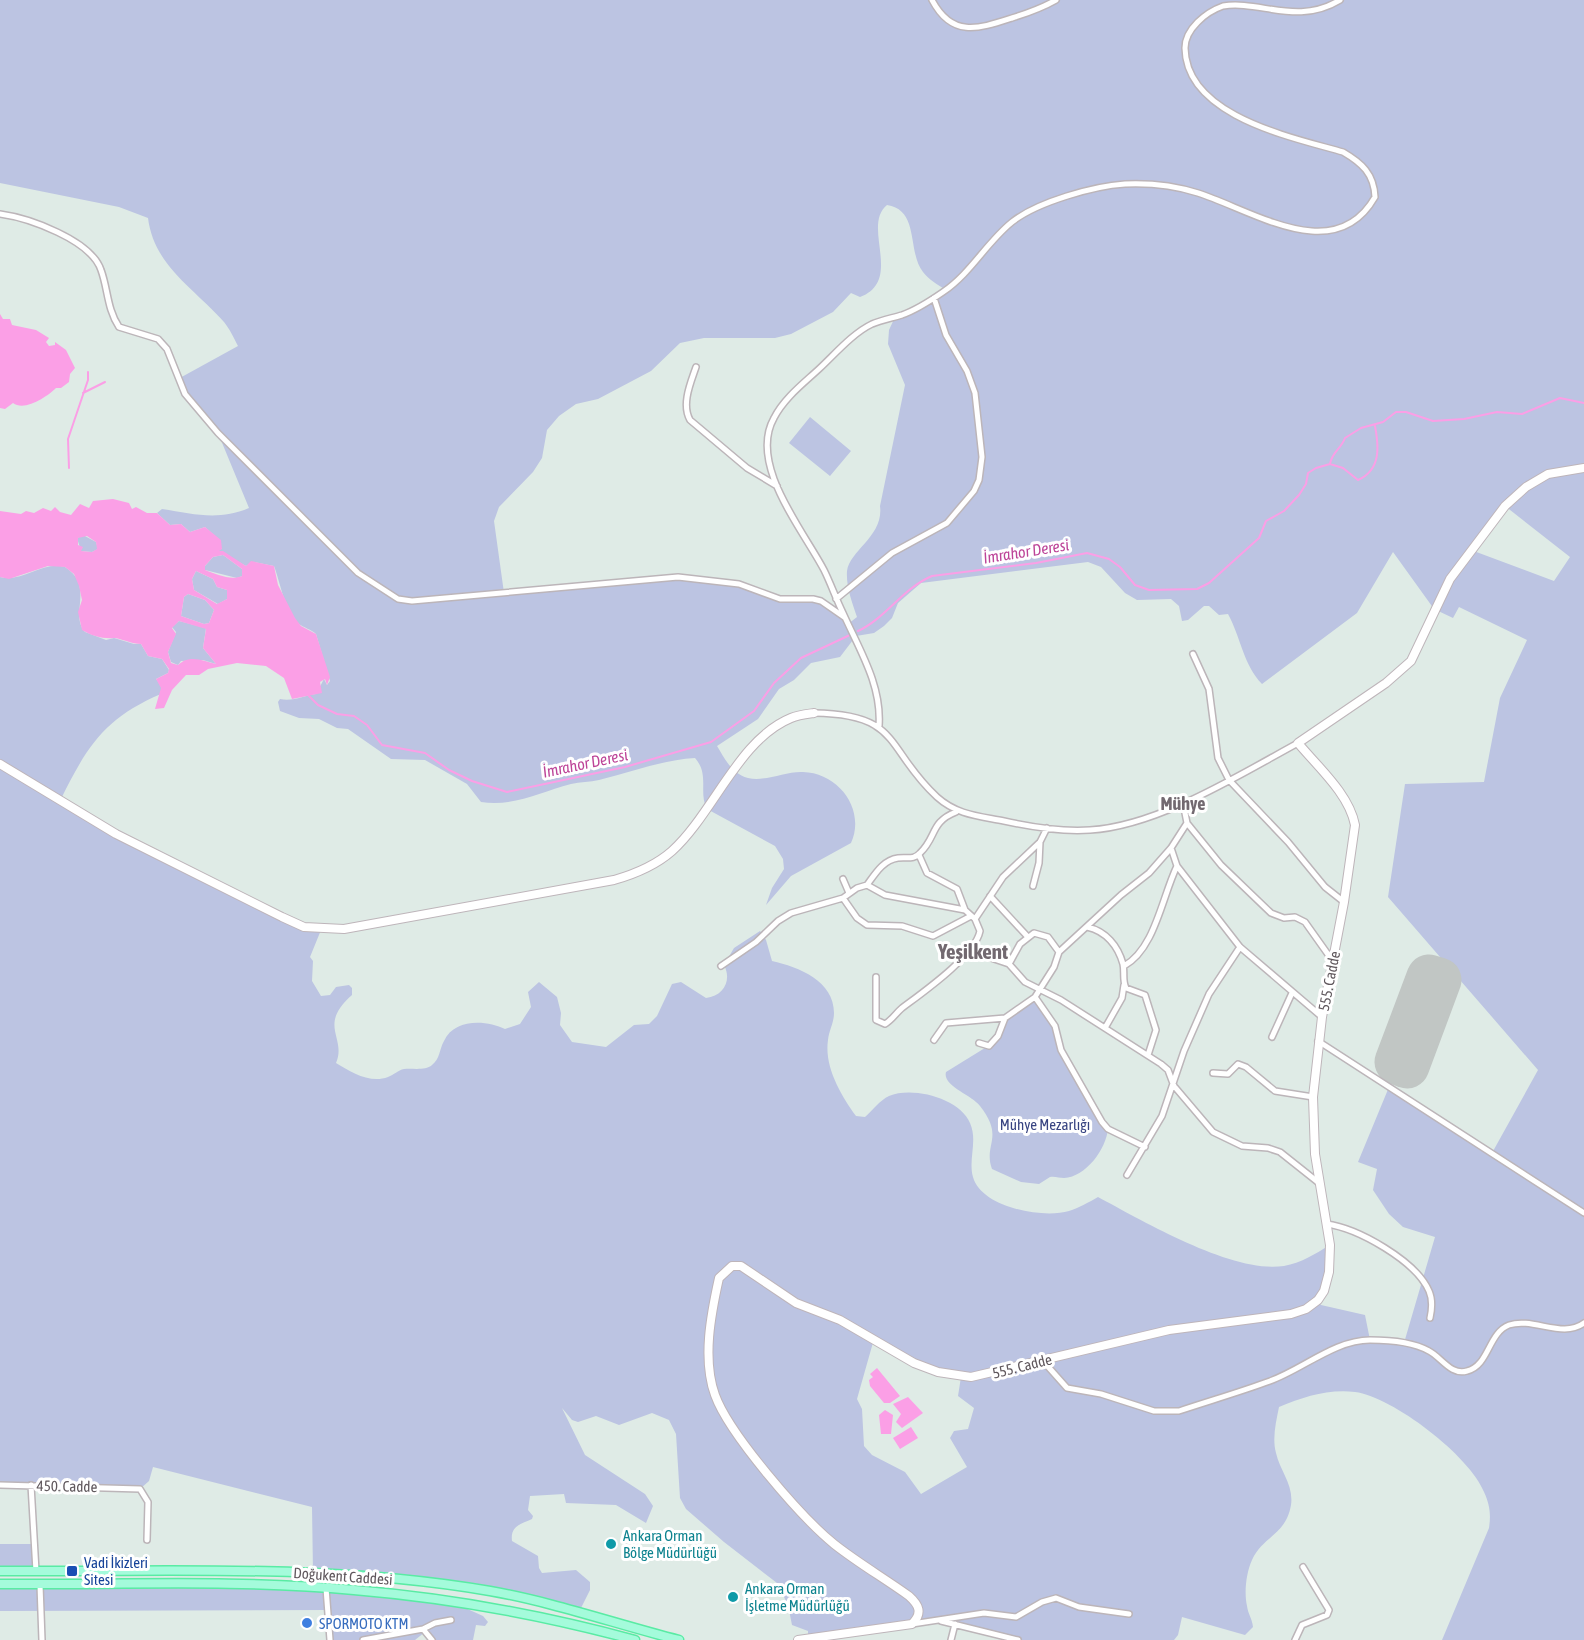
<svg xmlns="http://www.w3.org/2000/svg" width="1584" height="1640" font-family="'Asap Condensed',sans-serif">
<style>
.green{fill:#bcc4e2;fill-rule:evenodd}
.water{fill:#fb9fe6;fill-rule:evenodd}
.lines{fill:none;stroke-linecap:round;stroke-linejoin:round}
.stream{stroke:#fb9fe6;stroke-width:2}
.runway{stroke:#c1c6c4;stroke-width:45}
.street-casing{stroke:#bcb5b9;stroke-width:8}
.secondary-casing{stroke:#beb5ba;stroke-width:10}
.primary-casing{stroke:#59eba4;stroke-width:11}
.street{stroke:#fff;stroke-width:5}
.secondary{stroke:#fff;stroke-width:8}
.primary{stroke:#a4fbdb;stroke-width:8}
.culture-dot{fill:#0f9aa8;stroke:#fff;stroke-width:2}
.transit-dot{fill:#1a4fb4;stroke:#fff;stroke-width:2}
.shop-dot{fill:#3f7fe0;stroke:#fff;stroke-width:2}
.labels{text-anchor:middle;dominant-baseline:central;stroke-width:6;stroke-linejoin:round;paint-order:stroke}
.street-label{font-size:15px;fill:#60585d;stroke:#fff}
.park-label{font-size:15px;fill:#374381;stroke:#fff}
.culture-label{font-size:15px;fill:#0d838f;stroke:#fff;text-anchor:start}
.transit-label{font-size:15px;fill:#164399;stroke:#fff;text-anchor:start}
.shop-label{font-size:15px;fill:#366cbe;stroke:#fff;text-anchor:start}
.water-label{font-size:16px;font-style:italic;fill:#bd4498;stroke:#fff}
.quarter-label{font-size:18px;font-weight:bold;fill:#726970;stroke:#fff}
.district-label{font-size:21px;font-weight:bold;fill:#726970;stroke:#fff}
</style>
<rect width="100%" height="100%" fill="#dfebe6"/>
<!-- green -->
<path class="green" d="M 0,0 L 1584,0 L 1584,1640 L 1442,1640 L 1489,1528 C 1491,1515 1490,1505 1484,1492 C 1470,1456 1393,1397 1355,1392 C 1327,1389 1304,1397 1279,1407 C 1276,1422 1272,1438 1276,1453 C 1280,1471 1294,1485 1291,1505 C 1286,1535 1263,1536 1252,1560 C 1246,1573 1244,1593 1247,1606 C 1248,1614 1252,1618 1253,1627 L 1245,1635 L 1182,1617 L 1178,1635 L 1174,1640 L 1018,1640 L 939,1620 L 808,1637 L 808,1631 L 792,1625 L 788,1605 L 777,1583 L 724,1542 L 686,1509 L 680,1498 L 676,1434 L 669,1420 L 652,1413 L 619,1425 L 596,1416 L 578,1422 L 572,1420 L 562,1408 L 585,1455 L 645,1494 L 653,1506 L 646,1523 L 616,1505 L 566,1503 L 564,1494 L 530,1496 L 528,1510 L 533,1516 L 532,1519 C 522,1524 510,1525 512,1541 L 538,1556 L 539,1568 L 542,1573 L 576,1570 L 590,1582 L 590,1590 L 578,1614 L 488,1591 L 313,1572 L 312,1507 L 153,1467 L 149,1481 L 140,1489 L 0,1485 L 0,577 C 22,583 43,560 65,567 C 95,586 69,614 85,632 L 106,640 L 114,638 L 134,644 L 141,644 L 148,656 L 162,659 L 169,670 L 168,673 L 156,679 L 161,685 L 161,694 C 104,718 86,748 60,801 L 282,917 L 321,930 L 310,957 L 313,961 L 312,981 L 321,996 L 330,995 L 336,987 L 349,985 L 352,988 L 352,995 C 317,1026 347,1037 336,1063 C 351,1072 370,1084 388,1077 C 394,1075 398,1070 404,1069 C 413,1068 425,1071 432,1065 C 440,1059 439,1050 444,1041 C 454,1018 487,1020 505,1029 L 520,1024 L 531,1007 L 528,992 L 539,982 L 557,997 L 561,1013 L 560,1025 L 572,1042 L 606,1047 L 634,1025 L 649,1024 L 657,1016 L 672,984 L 681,982 L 706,998 C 724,996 732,980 724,965 L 734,948 L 760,931 L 766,940 L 772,961 C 799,967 834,981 834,1013 C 834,1023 829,1030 828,1040 C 824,1067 841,1095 856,1116 L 865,1117 C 872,1111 880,1100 889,1096 C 912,1086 960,1098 970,1123 C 978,1141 968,1159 973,1177 C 981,1207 1042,1219 1069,1211 C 1079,1208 1089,1202 1098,1197 C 1143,1221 1233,1274 1284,1266 C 1301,1263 1315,1254 1330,1245 L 1330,1259 L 1318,1300 L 1321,1305 L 1365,1315 L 1370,1340 L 1404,1343 L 1435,1237 L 1403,1227 L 1389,1214 L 1373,1190 L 1377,1169 L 1358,1162 L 1389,1087 L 1492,1153 L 1538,1070 L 1388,897 L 1405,784 L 1484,782 L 1500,698 L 1527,640 L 1459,607 L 1453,618 L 1434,609 L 1393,552 L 1357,613 L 1262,684 C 1243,664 1241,638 1228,614 L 1219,615 L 1209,606 L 1204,606 L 1188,620 L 1182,621 L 1179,606 L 1171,599 L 1137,600 L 1125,593 L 1101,567 L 1088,562 L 921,583 L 898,603 L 892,618 L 884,626 L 874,633 L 856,636 L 840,657 L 811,663 L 794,680 L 779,689 L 758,719 L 717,746 C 725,759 732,774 748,778 C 766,782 786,771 803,772 C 839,773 866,810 851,843 L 791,876 L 766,905 L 772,888 L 784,869 L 783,859 L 775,846 L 707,809 C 698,792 710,775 695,758 C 662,760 631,772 599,780 C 590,782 580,782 571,784 C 540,792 514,807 481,802 L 467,784 L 425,760 L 391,759 L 348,729 L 337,728 L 319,719 L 299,718 L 280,711 L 278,702 L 280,699 C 293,702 305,695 316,694 L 324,679 L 327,685 L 330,681 L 316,634 C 311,629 304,628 299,624 C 284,609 281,585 274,566 L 254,562 L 246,566 L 219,551 L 219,540 L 205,527 L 190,532 L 181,524 L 170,525 L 157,513 L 162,509 C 194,514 218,521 249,508 L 218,433 L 198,409 L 178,379 L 238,346 C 234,338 229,328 224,322 C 194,288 154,266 148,218 L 119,207 L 0,183 ZM 887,205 C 920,210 907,252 923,272 C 928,279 938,285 946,290 L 895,317 L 889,330 L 888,344 L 905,385 L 880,506 C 884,536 850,550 847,571 C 846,587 852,602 857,617 L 848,624 L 835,610 L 813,599 L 771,597 L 739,584 L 678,577 L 504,593 L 494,521 L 499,507 L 533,472 L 542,458 L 547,430 L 559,416 L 576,404 L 598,399 L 651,371 L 680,343 L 704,338 L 775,338 L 791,334 L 833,312 L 851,293 L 860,297 C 904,280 861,226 887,205 ZM 1505,506 L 1570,557 L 1554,581 L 1471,550 ZM 874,1339 L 938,1372 L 961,1377 L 958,1396 L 974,1408 L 968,1429 L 954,1431 L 950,1438 L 967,1467 L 921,1494 L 905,1472 L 872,1455 L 864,1446 L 862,1409 L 857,1399 Z
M 810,417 L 851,451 L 830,476 L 789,443 Z
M 83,535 L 96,542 L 98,549 L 92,552 L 81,551 L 77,538 Z
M 223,555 L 242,569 L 242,576 L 237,578 L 205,570 L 205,566 L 213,557 Z
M 196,571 L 213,579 L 217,587 L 227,590 L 227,599 L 218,604 L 194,590 L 192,579 Z
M 188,594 L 205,600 L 214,610 L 209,623 L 204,624 L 181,616 L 184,597 Z
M 179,621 L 206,628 L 203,648 L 216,664 L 203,660 L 181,661 L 178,665 L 171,662 L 168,652 L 176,632 L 172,627 Z
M 1035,997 L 1055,1026 L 1058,1042 L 1108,1129 C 1106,1149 1086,1177 1064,1178 C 1059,1178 1055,1176 1050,1177 L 1039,1184 L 1021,1182 L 992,1169 C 983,1144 1005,1138 980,1106 C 972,1095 942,1086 946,1072 L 993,1043 L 1005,1018 Z
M 0,1544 L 35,1544 L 36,1571 L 0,1571 Z
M 0,1585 L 326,1588 L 463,1607 L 483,1616 L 488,1622 L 485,1626 L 476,1625 L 473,1640 L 432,1640 L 425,1632 L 415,1640 L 330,1640 L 327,1610 L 0,1611 Z"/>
<!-- water -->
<path class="water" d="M 0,314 L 3,319 L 10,319 L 12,325 L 36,330 L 49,338 L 46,342 L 49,346 L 55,345 L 55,342 L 66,350 L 75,368 L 70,374 L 69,382 L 61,388 L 56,388 C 48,396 25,412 13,403 L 5,409 L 0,408 Z
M 113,499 L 129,503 L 132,509 L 136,507 L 147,513 L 157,513 L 170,525 L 181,524 L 190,532 L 205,527 L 221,540 L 222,549 L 219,551 L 223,551 L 246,566 L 251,561 L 274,566 L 278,585 L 295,618 L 301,626 L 316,634 L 330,677 L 327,685 L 325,679 L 320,682 L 322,693 L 292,699 L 284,678 L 266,666 L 237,663 L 208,669 L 199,675 L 186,675 L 172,690 L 164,708 L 155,709 L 161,688 L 156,679 L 168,673 L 169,669 L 162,659 L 148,656 L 141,644 C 132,644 117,637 114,638 C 103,639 92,636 82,630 L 78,612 L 82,600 L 79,586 L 74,574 L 65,567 L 48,566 L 9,579 L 0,577 L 0,511 L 21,514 L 26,511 L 34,513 L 43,508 L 51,511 L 55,507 L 60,512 L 71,515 L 80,504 L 89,508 L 93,501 ZM 87,536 L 96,542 L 97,549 L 92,552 L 81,551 L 83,547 L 78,545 L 78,538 ZM 223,555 L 242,569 L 242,576 C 231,581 216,574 205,570 L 205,566 L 213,557 ZM 196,571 L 213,579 L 217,587 L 227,590 L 227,599 L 217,604 L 194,590 L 192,579 ZM 188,594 L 205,600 L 214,610 L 209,623 L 204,624 L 181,616 L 184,597 ZM 179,621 L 206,629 L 203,648 L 216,664 C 203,661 190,654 178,665 L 171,663 L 168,652 L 176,634 L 172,628 Z
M 877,1368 L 900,1396 L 890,1403 L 884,1403 L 870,1386 L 869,1380 L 873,1377 L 870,1374 Z
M 908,1397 L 923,1413 L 902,1428 L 896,1422 L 901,1414 L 893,1404 Z
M 885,1410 L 893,1415 L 891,1434 L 881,1434 L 879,1415 Z
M 911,1427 L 918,1438 L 900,1449 L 893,1438 Z"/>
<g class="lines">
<!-- stream -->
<path class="stream" d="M 83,393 L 105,382
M 1330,464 L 1343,468 L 1358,480 C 1381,470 1379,447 1375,426
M 69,468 L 68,439 L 88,380 L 88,372
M 858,631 C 886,618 903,588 932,576 L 1036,563 L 1087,553 L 1109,559 L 1120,567 L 1135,585 L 1149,590 L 1197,589 L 1209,583 L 1259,538 L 1266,521 L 1284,511 L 1299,495 L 1306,484 L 1308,473 L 1316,468 L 1330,464 C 1332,452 1341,449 1345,438 L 1361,428 L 1383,422 L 1396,412 L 1406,412 L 1433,421 L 1464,419 L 1497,412 L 1522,414 L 1560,398 L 1584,403
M 309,696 L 318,705 L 337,714 L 354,716 L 367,725 L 382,745 L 425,753 L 449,770 L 472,781 L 507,792 L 625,767 L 711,742 L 754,711 L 774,683 L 801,658 L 852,634"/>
<!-- runway -->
<path class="runway" d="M 1429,977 L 1439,980 L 1407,1066 L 1397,1062 Z"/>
<!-- street casing -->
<g class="street-casing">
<path id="street" d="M 932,0 C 952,38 978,29 1012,18 C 1028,13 1042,8 1056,0
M 0,214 C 29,218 91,240 101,270 C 108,289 107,309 119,327 L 158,339 L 167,349 L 185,394 L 218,433 L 358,573 L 398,599 L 412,601 L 678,577 L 739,584 L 780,599 L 813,599 L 821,601 L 844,617
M 696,367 C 691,382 681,404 690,420 L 747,468 L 777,486
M 836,599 L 892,553 L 947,523 L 974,491 L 979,480 L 982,457 L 975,393 L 967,371 L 946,335 L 934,298
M 1193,654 L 1209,689 L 1218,758 L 1229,780 L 1288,842 L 1325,887 L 1344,902
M 814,713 C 902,714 885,749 937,797 C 957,815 979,816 1004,821 C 1031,827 1061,832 1090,830 C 1158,826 1239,775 1298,743
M 879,726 C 882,685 859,649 843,613 C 836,599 831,584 824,570 C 803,530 748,464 774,418 C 784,398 804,383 820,368 C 835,354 853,333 872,324 C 881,320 892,318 902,315 C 916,310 930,301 943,292 C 971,273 986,243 1012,222 C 1037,202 1094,186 1125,184 C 1148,183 1176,186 1198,193 C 1254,211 1335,267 1375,197 C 1374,174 1362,163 1343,152 C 1291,137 1186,116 1185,48 C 1185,29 1206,12 1223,6 C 1260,0 1297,26 1340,0
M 1183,803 L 1187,823 L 1221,865 L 1271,913 L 1284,918 L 1295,917 L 1305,922 L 1332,960
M 1171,848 L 1177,866 L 1240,947 L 1322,1017
M 919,855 L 927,873 L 957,889 L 965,910
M 843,879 L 849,893
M 867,885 C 875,874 883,860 898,858 C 907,857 914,860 920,853 C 937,837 930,822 956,812
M 1033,886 L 1039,863 L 1040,842
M 990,896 L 1027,936
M 843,898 L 857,918 L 867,925 L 902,926 L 933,936 L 971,916
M 1087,927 C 1106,931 1118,946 1123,964 C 1125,973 1122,980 1126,988 L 1145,995 L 1156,1030 L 1148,1055
M 974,948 L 985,956 L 1009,964 L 1025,982 L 1061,1000 L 1161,1064 L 1168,1070 L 1174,1086 L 1213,1132 L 1242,1146 L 1268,1148 L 1280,1152 L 1319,1183
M 1009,964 L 1020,944 L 1034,933 L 1048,937 L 1059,952
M 721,966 L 756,942 L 778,921 L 791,913 L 843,898 L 857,888 L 867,885 L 885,895 L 965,910 L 975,919
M 1124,966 C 1155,949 1162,897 1177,866
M 876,977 L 876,1020 L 885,1024 C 892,1020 896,1013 902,1008 C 922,993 975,956 980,931 L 975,919 L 1003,877 L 1040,842 L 1047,828
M 1035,997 L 1055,1026 L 1061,1050 L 1102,1122 L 1108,1129 L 1145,1147
M 1105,1028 L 1122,998 L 1124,985
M 1272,1037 L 1292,993
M 934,1040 L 946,1023 L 1005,1018
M 1318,1041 L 1584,1213
M 979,1043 L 989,1046 L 998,1036 L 1005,1018 L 1035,997 L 1054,967 L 1059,952 L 1121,895 L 1149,873 L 1171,848 L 1187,823
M 1213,1073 L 1228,1074 L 1238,1064 L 1246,1067 L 1275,1091 L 1313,1097
M 1127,1175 L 1162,1116 L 1184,1051 L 1209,994 L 1240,947
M 1326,1224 C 1358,1228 1416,1261 1429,1291 C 1433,1300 1432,1309 1430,1318
M 1043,1361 L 1067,1388 L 1101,1394 L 1154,1411 L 1179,1411 C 1209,1401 1240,1392 1270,1381 C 1303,1369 1335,1340 1370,1340 C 1388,1340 1413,1342 1429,1351 C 1441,1357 1451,1376 1467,1371 C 1489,1366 1488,1333 1509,1325 C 1533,1317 1563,1339 1584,1323
M 0,1485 L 140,1489 L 148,1502 L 147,1540
M 31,1485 L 36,1571
M 40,1585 L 42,1640
M 326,1588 L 330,1640
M 941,1621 L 1018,1640
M 912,1624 L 984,1613 L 1016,1617 L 1042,1602 L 1056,1598 L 1079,1607 L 1129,1614
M 423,1629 L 435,1623 L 451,1620
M 363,1640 L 423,1629 L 432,1640
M 951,1640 L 955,1624
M 1295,1640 L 1302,1625 L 1327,1615 L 1329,1610 L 1303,1567"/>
</g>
<!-- secondary casing -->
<g class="secondary-casing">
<path id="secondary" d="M 0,764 L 116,834 L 282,917 L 304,927 L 344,929 L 614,880 C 635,874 655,866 672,851 C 713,814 739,739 791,718 C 798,715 807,714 814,713
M 798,1640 L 912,1624 C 923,1613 919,1605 909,1596 C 884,1578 858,1563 834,1544 C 801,1517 729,1434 715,1395 C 702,1359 711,1314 719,1278 L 732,1266 L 741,1266 L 796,1303 L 840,1320 L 914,1363 L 938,1372 L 971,1377 L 1169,1330 L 1291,1314 L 1306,1309 L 1318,1300 L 1324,1291 L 1329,1272 L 1330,1245 L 1315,1154 L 1313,1097 L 1322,1017 L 1344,902 L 1355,825 C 1349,794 1318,767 1298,743 L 1386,683 L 1411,661 L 1450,579 L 1505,506 L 1526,487 L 1548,474 L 1584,468"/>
</g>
<!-- primary casing -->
<g class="primary-casing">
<path id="primary" d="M 0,1571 C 164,1572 328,1563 490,1591 C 553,1602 616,1624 679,1640
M 0,1584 C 117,1585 237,1579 354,1590 C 450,1598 543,1615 635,1640"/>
</g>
<!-- street -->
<use href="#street" class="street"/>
<!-- secondary -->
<use href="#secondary" class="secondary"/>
<!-- primary -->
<use href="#primary" class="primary"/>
</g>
<!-- markers -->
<g class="culture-dot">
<circle cx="611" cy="1544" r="6"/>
<circle cx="733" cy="1597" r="6"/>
</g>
<rect class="transit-dot" x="66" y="1565" width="12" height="12" rx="3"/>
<circle class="shop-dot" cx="307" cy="1623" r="6"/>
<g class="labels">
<!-- street labels -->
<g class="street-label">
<text transform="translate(1329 981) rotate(-79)">555. Cadde</text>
<text transform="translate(1022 1366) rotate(-14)">555. Cadde</text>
<text transform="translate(67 1486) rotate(1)">450. Cadde</text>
<text transform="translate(343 1576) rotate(4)">Doğukent Caddesi</text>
</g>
<!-- park labels -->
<g class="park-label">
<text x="1045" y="1124">Mühye Mezarlığı</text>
</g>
<!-- culture labels -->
<g class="culture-label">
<text x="623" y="1535">Ankara Orman<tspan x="623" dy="17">Bölge Müdürlüğü</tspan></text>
<text x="745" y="1588">Ankara Orman<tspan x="745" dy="17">İşletme Müdürlüğü</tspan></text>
</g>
<!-- transit labels -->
<g class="transit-label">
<text x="84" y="1562">Vadi İkizleri<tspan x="84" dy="17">Sitesi</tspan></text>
</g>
<!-- shop labels -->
<g class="shop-label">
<text x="319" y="1623">SPORMOTO KTM</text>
</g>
<!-- water labels -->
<g class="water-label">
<text transform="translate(1026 551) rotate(-9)">İmrahor Deresi</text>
<text transform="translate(585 763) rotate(-12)">İmrahor Deresi</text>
</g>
<!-- quarter labels -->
<g class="quarter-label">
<text x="1183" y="803">Mühye</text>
</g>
<!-- district labels -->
<g class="district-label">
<text x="973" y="951">Yeşilkent</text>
</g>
</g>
</svg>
